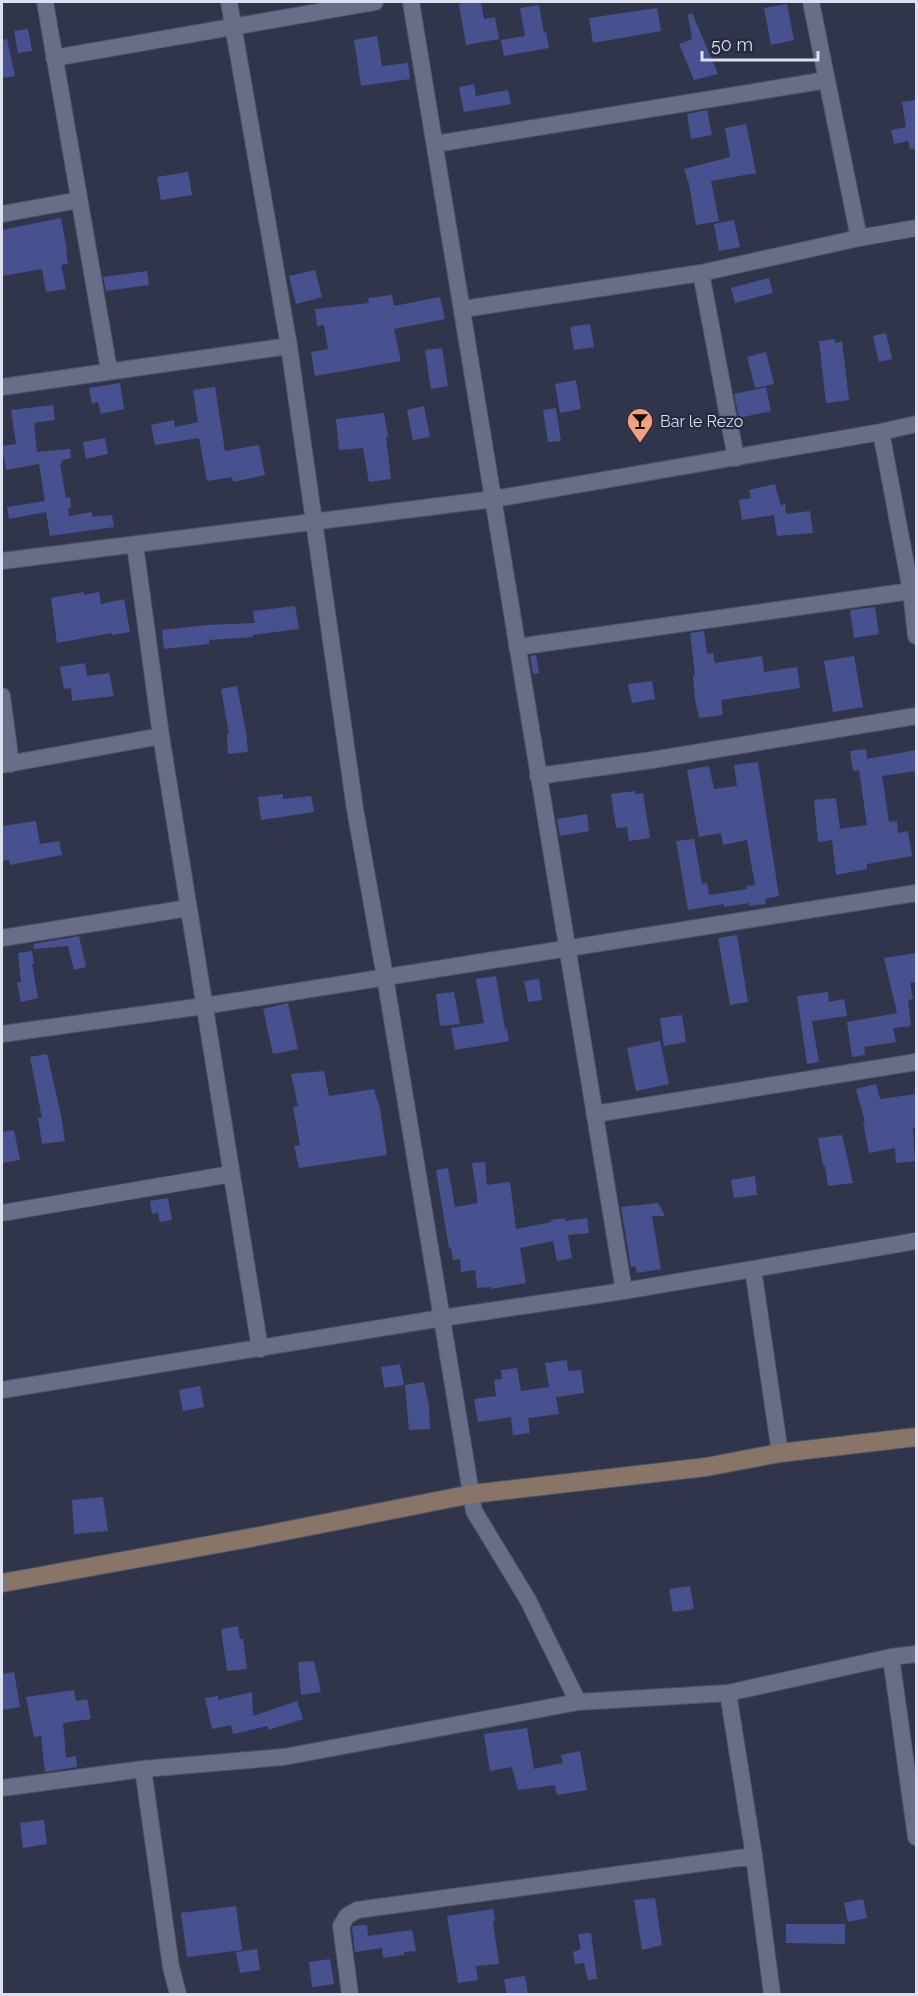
<svg xmlns="http://www.w3.org/2000/svg" width="918" height="1996" font-family="Raleway,sans-serif">
<style>
.building{fill:#475190}
.lines{fill:none;stroke-linecap:round;stroke-linejoin:round}
.street-casing{stroke:#4f5366;stroke-width:18}
.secondary-casing{stroke:#4f5366;stroke-width:20}
.street{stroke:#686e87;stroke-width:16}
.secondary{stroke:#887568;stroke-width:18}
.labels{text-anchor:middle;dominant-baseline:central;stroke-width:4.5;stroke-linejoin:round;paint-order:stroke}
.poi-label{font-size:16px;fill:#dbdfee;stroke:#272b41;text-anchor:start}
</style>
<rect width="100%" height="100%" fill="#31354c"/>
<!-- building -->
<path class="building" d="M 470,2 L 481,2 L 484,19 L 495,17 L 499,39 L 466,45 L 459,4 Z
M 787,4 L 794,40 L 771,45 L 764,8 Z
M 539,5 L 544,33 L 546,32 L 549,48 L 504,56 L 501,40 L 525,36 L 520,8 Z
M 657,8 L 661,31 L 593,43 L 589,18 Z
M 692,13 L 718,74 L 694,80 L 679,44 L 692,39 L 688,15 Z
M 28,29 L 32,51 L 18,53 L 14,31 Z
M 377,36 L 382,66 L 408,63 L 410,79 L 361,86 L 354,40 Z
M 7,39 L 15,76 L 2,78 L 2,40 Z
M 474,84 L 476,96 L 508,90 L 511,104 L 464,112 L 459,87 Z
M 916,100 L 916,149 L 910,149 L 908,141 L 894,144 L 891,130 L 906,127 L 902,102 Z
M 707,110 L 712,135 L 691,139 L 687,114 Z
M 746,124 L 756,173 L 711,181 L 719,221 L 696,225 L 689,184 L 684,169 L 730,157 L 725,128 Z
M 188,172 L 192,195 L 161,200 L 157,177 Z
M 61,218 L 67,251 L 66,252 L 68,264 L 61,265 L 66,289 L 46,292 L 42,269 L 2,276 L 2,230 Z
M 734,220 L 740,247 L 719,251 L 714,224 Z
M 315,270 L 322,297 L 296,304 L 289,276 Z
M 147,271 L 149,285 L 106,291 L 103,277 Z
M 769,278 L 773,293 L 735,303 L 731,288 Z
M 392,295 L 394,306 L 440,297 L 445,319 L 394,329 L 401,361 L 315,376 L 311,352 L 328,349 L 324,325 L 317,326 L 315,309 L 369,303 L 368,298 Z
M 590,324 L 594,347 L 574,350 L 570,327 Z
M 886,333 L 892,359 L 879,362 L 873,336 Z
M 835,339 L 835,343 L 842,341 L 849,400 L 826,403 L 819,341 Z
M 442,348 L 448,386 L 431,389 L 425,350 Z
M 766,352 L 774,384 L 755,388 L 747,357 Z
M 576,380 L 581,409 L 560,413 L 555,384 Z
M 120,383 L 124,409 L 101,414 L 98,402 L 92,404 L 89,388 Z
M 215,387 L 225,451 L 259,445 L 265,475 L 233,482 L 232,477 L 207,481 L 199,438 L 155,445 L 151,425 L 174,420 L 175,427 L 198,422 L 193,390 Z
M 766,387 L 771,411 L 739,418 L 734,394 Z
M 53,405 L 55,420 L 34,423 L 37,452 L 70,449 L 71,458 L 62,460 L 62,463 L 60,463 L 66,498 L 70,497 L 71,508 L 68,508 L 69,516 L 92,512 L 92,517 L 112,515 L 114,527 L 50,536 L 46,512 L 9,519 L 7,507 L 45,501 L 39,464 L 6,470 L 2,446 L 16,444 L 11,410 Z
M 424,406 L 430,437 L 413,440 L 407,410 Z
M 556,408 L 561,441 L 548,442 L 543,410 Z
M 384,413 L 388,437 L 386,437 L 391,479 L 369,482 L 363,448 L 339,450 L 336,419 Z
M 105,438 L 108,454 L 86,459 L 83,442 Z
M 775,484 L 781,506 L 785,503 L 786,514 L 810,511 L 813,533 L 777,536 L 774,515 L 742,520 L 739,500 L 751,498 L 749,490 Z
M 84,592 L 84,595 L 99,592 L 101,604 L 124,599 L 130,632 L 112,635 L 112,633 L 57,643 L 51,598 Z
M 295,606 L 299,629 L 253,635 L 253,637 L 209,640 L 209,644 L 164,649 L 162,630 L 207,625 L 255,623 L 253,611 Z
M 875,607 L 879,634 L 854,638 L 850,610 Z
M 704,631 L 707,654 L 713,653 L 715,663 L 762,656 L 764,672 L 797,667 L 800,688 L 721,700 L 723,715 L 699,718 L 695,699 L 693,675 L 695,675 L 690,633 Z
M 536,655 L 539,673 L 533,674 L 530,656 Z
M 854,656 L 863,707 L 833,712 L 824,661 Z
M 85,663 L 87,676 L 109,673 L 114,696 L 72,701 L 71,688 L 64,689 L 60,667 Z
M 652,681 L 655,699 L 632,703 L 628,684 Z
M 237,686 L 246,732 L 248,752 L 228,754 L 227,734 L 229,734 L 221,689 Z
M 866,749 L 867,759 L 916,750 L 916,771 L 882,776 L 889,822 L 897,821 L 898,833 L 908,831 L 912,856 L 867,864 L 867,869 L 836,875 L 832,840 L 818,842 L 814,800 L 836,798 L 840,829 L 867,825 L 859,770 L 853,771 L 850,751 Z
M 758,762 L 779,896 L 765,899 L 766,904 L 749,906 L 749,903 L 724,907 L 724,904 L 688,910 L 676,841 L 694,839 L 702,884 L 707,883 L 709,895 L 747,889 L 746,886 L 755,885 L 747,840 L 723,845 L 721,833 L 699,837 L 687,770 L 709,766 L 714,789 L 737,786 L 734,765 Z
M 635,791 L 635,794 L 643,793 L 650,838 L 629,841 L 627,827 L 616,828 L 611,794 Z
M 283,794 L 283,799 L 311,796 L 314,812 L 261,820 L 258,797 Z
M 587,814 L 589,831 L 560,836 L 557,819 Z
M 36,821 L 40,844 L 59,841 L 62,855 L 10,865 L 9,860 L 2,861 L 2,826 Z
M 737,935 L 748,1002 L 730,1005 L 718,938 Z
M 79,936 L 86,967 L 74,970 L 68,946 L 34,949 L 34,944 Z
M 32,951 L 34,964 L 32,964 L 38,998 L 21,1002 L 17,983 L 21,982 L 18,953 Z
M 916,953 L 916,982 L 910,983 L 913,999 L 908,1000 L 911,1026 L 893,1028 L 896,1042 L 864,1047 L 865,1055 L 852,1057 L 847,1022 L 897,1013 L 884,958 Z
M 496,976 L 505,1029 L 507,1029 L 509,1041 L 455,1050 L 451,1028 L 484,1023 L 476,979 Z
M 539,979 L 542,1000 L 528,1002 L 524,981 Z
M 454,992 L 460,1024 L 440,1026 L 436,994 Z
M 828,992 L 829,1002 L 844,999 L 847,1016 L 812,1021 L 819,1062 L 807,1064 L 797,996 Z
M 288,1003 L 298,1049 L 273,1054 L 263,1009 Z
M 682,1015 L 686,1042 L 664,1046 L 660,1018 Z
M 660,1041 L 669,1084 L 636,1091 L 627,1048 Z
M 47,1054 L 61,1115 L 65,1141 L 42,1144 L 38,1118 L 42,1118 L 30,1057 Z
M 324,1071 L 329,1096 L 374,1089 L 380,1109 L 387,1155 L 299,1168 L 294,1146 L 300,1145 L 293,1107 L 298,1106 L 291,1074 Z
M 876,1084 L 880,1099 L 916,1094 L 916,1127 L 913,1128 L 915,1161 L 896,1163 L 895,1148 L 869,1153 L 863,1122 L 865,1122 L 856,1089 Z
M 14,1130 L 20,1160 L 2,1163 L 2,1132 Z
M 842,1135 L 853,1183 L 828,1186 L 825,1166 L 823,1166 L 818,1138 Z
M 485,1162 L 487,1185 L 510,1182 L 516,1229 L 551,1222 L 551,1220 L 565,1218 L 565,1221 L 587,1218 L 589,1233 L 568,1235 L 572,1258 L 557,1261 L 553,1241 L 520,1248 L 526,1283 L 491,1289 L 491,1287 L 477,1288 L 475,1270 L 461,1272 L 460,1259 L 453,1260 L 451,1248 L 449,1248 L 436,1170 L 448,1168 L 455,1207 L 478,1203 L 472,1163 Z
M 755,1176 L 757,1195 L 734,1198 L 731,1180 Z
M 168,1198 L 172,1220 L 160,1222 L 158,1213 L 152,1214 L 150,1201 Z
M 658,1203 L 665,1216 L 652,1216 L 661,1269 L 637,1273 L 635,1266 L 631,1267 L 621,1207 Z
M 567,1360 L 568,1371 L 581,1370 L 584,1393 L 556,1397 L 559,1414 L 528,1418 L 530,1433 L 513,1435 L 511,1417 L 478,1422 L 474,1399 L 496,1396 L 494,1380 L 502,1379 L 501,1370 L 517,1368 L 521,1391 L 549,1387 L 545,1363 Z
M 400,1364 L 404,1385 L 384,1388 L 381,1367 Z
M 424,1382 L 429,1406 L 430,1429 L 409,1430 L 405,1385 Z
M 200,1386 L 204,1407 L 183,1411 L 179,1390 Z
M 103,1497 L 108,1531 L 74,1534 L 72,1500 Z
M 690,1586 L 694,1609 L 673,1612 L 669,1589 Z
M 238,1626 L 240,1639 L 243,1639 L 247,1669 L 227,1671 L 221,1629 Z
M 314,1661 L 321,1692 L 301,1695 L 298,1662 Z
M 14,1672 L 20,1707 L 2,1710 L 2,1674 Z
M 74,1690 L 76,1701 L 87,1699 L 91,1719 L 63,1723 L 66,1758 L 76,1756 L 77,1767 L 45,1772 L 41,1736 L 34,1737 L 26,1697 Z
M 252,1692 L 253,1716 L 297,1701 L 303,1719 L 268,1730 L 268,1726 L 233,1734 L 231,1725 L 212,1729 L 205,1698 L 218,1696 L 218,1700 Z
M 527,1728 L 534,1769 L 563,1763 L 561,1755 L 580,1751 L 587,1790 L 557,1795 L 555,1785 L 518,1790 L 512,1767 L 490,1771 L 484,1734 Z
M 44,1820 L 47,1844 L 23,1848 L 20,1823 Z
M 655,1898 L 662,1945 L 642,1950 L 634,1900 Z
M 863,1899 L 867,1918 L 848,1922 L 844,1903 Z
M 236,1906 L 242,1950 L 187,1957 L 181,1913 Z
M 493,1909 L 495,1920 L 493,1922 L 499,1964 L 476,1966 L 478,1980 L 458,1983 L 447,1916 Z
M 786,1924 L 845,1924 L 845,1944 L 786,1943 Z
M 367,1925 L 368,1936 L 412,1930 L 416,1951 L 404,1952 L 404,1955 L 383,1958 L 382,1948 L 355,1952 L 352,1928 L 353,1926 Z
M 591,1933 L 597,1979 L 588,1980 L 584,1963 L 575,1964 L 573,1952 L 581,1949 L 578,1934 Z
M 257,1949 L 260,1970 L 240,1973 L 236,1952 Z
M 330,1959 L 334,1984 L 312,1987 L 309,1962 Z
M 525,1976 L 528,1995 L 507,1995 L 504,1979 Z"/>
<g class="lines">
<!-- street casing -->
<g class="street-casing">
<path id="street" d="M 45,2 L 109,370
M 229,2 L 289,346 L 355,809 L 385,977 L 474,1511 L 528,1600 L 578,1702
M 411,2 C 483,431 553,861 624,1291
M 811,2 L 859,238
M 54,58 L 375,2
M 435,144 L 827,80
M 2,214 L 79,200
M 701,273 L 736,458
M 463,309 L 701,273 L 859,238 L 916,228
M 2,387 L 289,346
M 881,432 L 911,591 L 916,636
M 135,545 L 161,736 L 260,1349
M 2,561 L 494,499 L 881,432 L 916,424
M 517,647 L 911,591
M 2,696 L 11,764
M 2,765 L 161,736
M 538,776 L 652,760 L 916,716
M 2,938 L 188,908
M 2,1034 L 204,1006 L 916,893
M 595,1114 L 916,1062
M 2,1213 L 231,1174
M 753,1269 L 780,1453
M 2,1390 L 442,1318 L 624,1291 L 916,1241
M 891,1657 L 916,1837
M 728,1693 L 754,1856 L 772,1994
M 143,1769 L 171,1967 L 178,1994
M 2,1788 L 143,1769 L 284,1757 L 578,1702 L 728,1693 L 891,1657 L 916,1654
M 350,1994 L 341,1926 L 347,1916 L 357,1910 L 754,1856"/>
</g>
<!-- secondary casing -->
<g class="secondary-casing">
<path id="secondary" d="M 2,1583 L 260,1536 L 472,1494 L 706,1467 L 780,1453 L 916,1437"/>
</g>
<!-- street -->
<use href="#street" class="street"/>
<!-- secondary -->
<use href="#secondary" class="secondary"/>
</g>
<!-- icons -->
<defs>
<g id="bar-pin" transform="scale(1.35)"><path d="M0 17L-7.5 6A9.5 9.5 0 1 1 7.5 6Z" fill="#f2a080" stroke="#272b41"/><path d="M-6-5H6L.8 .8V4.5H3.5V6h-7V4.5H-.8V.8Z" fill="#111"/></g>
</defs>
<g fill-rule="evenodd">
<use href="#bar-pin" x="640" y="421"/>
</g>
<g class="labels">
<!-- poi labels -->
<g class="poi-label">
<text x="660" y="421">Bar le Rezo</text>
</g>
</g>
<!-- border -->
<rect width="918" height="1996" fill="none" stroke="#dbdfee" stroke-width="6"/>
<!-- scale -->
<path d="M702 51v9h116v-9" fill="none" stroke="#dbdfee" stroke-width="3"/>
<text x="711" y="51" font-size="18" fill="#dbdfee" stroke="#272b41" stroke-width="4.5" paint-order="stroke">50 m</text>
</svg>
